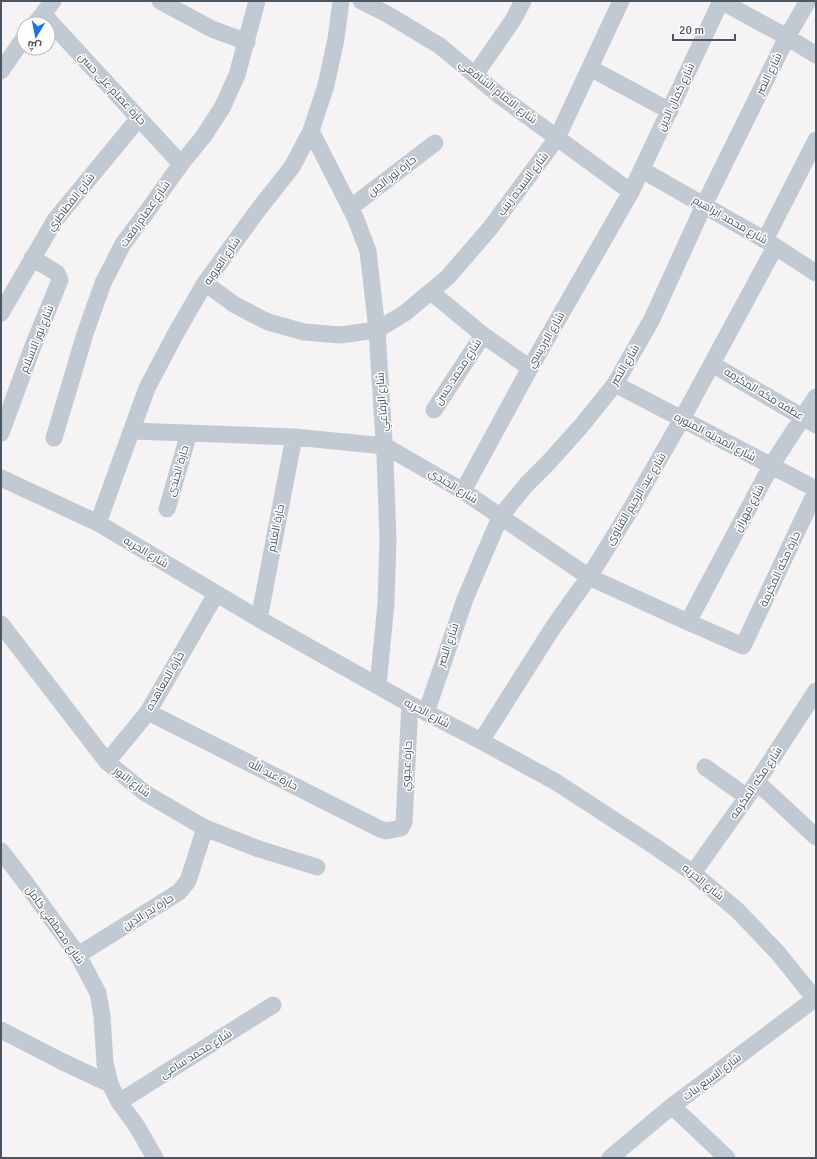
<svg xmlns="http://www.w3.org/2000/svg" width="817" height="1159" font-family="Signika,Cairo,sans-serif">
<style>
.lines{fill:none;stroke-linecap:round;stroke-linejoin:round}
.minor{stroke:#c1cad2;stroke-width:17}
.labels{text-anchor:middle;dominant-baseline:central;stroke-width:3;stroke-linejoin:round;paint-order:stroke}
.street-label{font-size:11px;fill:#4a5661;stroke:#fff}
</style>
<rect width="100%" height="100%" fill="#f5f3f3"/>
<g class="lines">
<!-- minor -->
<path class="minor" d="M 160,1 L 212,29 L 247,42
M 361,1 L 387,14 L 440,46 L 500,96 L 631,192
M 721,1 L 787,37 L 816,55
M 43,14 L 181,164
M 35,24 L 53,1
M 590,68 L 670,111
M 1,71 L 24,38
M 475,75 L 513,20 L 523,1
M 311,131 L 355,217 L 368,251 L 377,330 L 385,457 L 388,539 L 386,603 L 378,686
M 642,170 L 765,240 L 816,273
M 350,208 L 435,143
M 765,240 L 816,140
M 205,283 L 235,305 L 268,322 L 304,332 L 340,335 L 377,330 L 405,313 L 448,277 L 491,227 L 557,138 L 621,1
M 431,292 L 483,335 L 530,368
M 1,313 L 55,220 L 139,118
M 712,364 L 816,425
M 615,384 L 816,489
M 434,410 L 483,335
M 132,431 L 294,437 L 385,446 L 463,491 L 589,577 L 688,622 L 743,646 L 816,491
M 1,433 L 33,346 L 60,280 L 57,273 L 32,258
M 54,438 L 85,334 L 103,283 L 123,244 L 146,213 L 181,164 L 203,137 L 222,108 L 237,75 L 257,1
M 1,478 L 98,523 L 259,619 L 410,704 L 481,741 L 556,782 L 654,846 L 693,873 L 738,911 L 778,953 L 815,999
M 463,491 L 530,368 L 631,192 L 721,1
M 167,509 L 189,433
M 98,523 L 147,388 L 176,333 L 205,283 L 258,210 L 292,167 L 311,131 L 326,85 L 336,39 L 341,1
M 259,619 L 294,437
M 688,622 L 771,466 L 816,397
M 1,624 L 107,762 L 145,793 L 205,828 L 259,849 L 317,867
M 148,712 L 380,829 L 386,831 L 401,828 L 404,822 L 410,704
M 426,713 L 465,599 L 500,517 L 526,485 L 548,463 L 582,425 L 615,384 L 652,319 L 704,205 L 787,37 L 808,1
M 481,741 L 554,626 L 589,577 L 629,512 L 682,419 L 775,247
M 107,762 L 148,712 L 216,594
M 705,767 L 747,797
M 757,782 L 816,837
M 1,851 L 25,882 L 78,955 L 98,993 L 102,1016 L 105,1063 L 110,1084 L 119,1102 L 136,1125 L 155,1158
M 693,873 L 747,797 L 816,691
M 78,955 L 179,892 L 188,881 L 205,828
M 1,1030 L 63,1062 L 110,1084
M 119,1102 L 273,1005
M 672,1106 L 727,1158
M 610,1158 L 672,1106 L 816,998"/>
</g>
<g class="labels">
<!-- street labels -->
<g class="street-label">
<text transform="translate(769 74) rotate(-64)">شارع النصر</text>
<text transform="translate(112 89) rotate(47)">حارة عصام على حسن</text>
<text transform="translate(498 92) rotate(38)">شارع الامام الشافعي</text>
<text transform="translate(676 97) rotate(-65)">شارع كمال الدين</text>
<text transform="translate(392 176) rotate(-38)">حارة نور الدين</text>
<text transform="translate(523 184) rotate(-53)">شارع السيده زينب</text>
<text transform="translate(71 202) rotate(-52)">شارع الفطاطري</text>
<text transform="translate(145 214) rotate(-55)">شارع عصام رفعت</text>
<text transform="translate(730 220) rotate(30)">شارع محمد ابراهيم</text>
<text transform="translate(222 261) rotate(-55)">شارع العروبه</text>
<text transform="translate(37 339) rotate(-68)">شارع نور الاسلام</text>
<text transform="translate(546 340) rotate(-60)">شارع البرديسي</text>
<text transform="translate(625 365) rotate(-59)">شارع النصر</text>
<text transform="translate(458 372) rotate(-57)">شارع محمد حسن</text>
<text transform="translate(764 394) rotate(31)">عطفه مكه المكرمه</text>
<text transform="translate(382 402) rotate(-94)">شارع الرفاعي</text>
<text transform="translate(715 437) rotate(28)">شارع المدينه المنوره</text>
<text transform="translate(178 471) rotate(-74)">حارة الجندى</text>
<text transform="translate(453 486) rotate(32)">شارع الجندي</text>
<text transform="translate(636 499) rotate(-59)">شارع عبد الرحيم القناوى</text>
<text transform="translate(749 508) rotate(-62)">شارع مهران</text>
<text transform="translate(276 528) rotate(-79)">حارة الغلام</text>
<text transform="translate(146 552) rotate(31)">شارع الحريه</text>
<text transform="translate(780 569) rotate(-65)">حارة مكه المكرمة</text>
<text transform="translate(448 645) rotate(-71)">شارع النصر</text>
<text transform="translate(165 681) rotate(-60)">حارة المعاهده</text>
<text transform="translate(427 713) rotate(28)">شارع الحريه</text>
<text transform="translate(407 766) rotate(-87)">حارة عجوي</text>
<text transform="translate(273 775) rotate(27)">حارة عبد الله</text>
<text transform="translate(132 782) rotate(37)">شارع النور</text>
<text transform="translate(756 783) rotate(-56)">شارع مكه المكرمه</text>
<text transform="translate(703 882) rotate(39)">شارع الحريه</text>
<text transform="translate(148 912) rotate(-32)">حارة بدر الدين</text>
<text transform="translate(55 925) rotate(55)">شارع مصطفي كامل</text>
<text transform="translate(196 1054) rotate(-32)">شارع محمد سامى</text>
<text transform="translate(712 1077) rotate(-37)">شارع السبع بنات</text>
</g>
</g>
<!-- border -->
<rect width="817" height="1159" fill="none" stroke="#4a5661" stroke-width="4"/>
<!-- north arrow -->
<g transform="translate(36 36) rotate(190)"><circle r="19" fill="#ffffff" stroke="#b7bbc0"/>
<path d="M0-3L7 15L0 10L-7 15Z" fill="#1a73e8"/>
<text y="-6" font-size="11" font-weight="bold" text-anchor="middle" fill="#4a5661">ش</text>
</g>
<!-- scale -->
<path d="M673 34v6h62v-6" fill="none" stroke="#4a5661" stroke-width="2"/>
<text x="679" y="34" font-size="12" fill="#4a5661" stroke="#ffffff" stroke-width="3" paint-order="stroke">20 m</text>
</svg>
